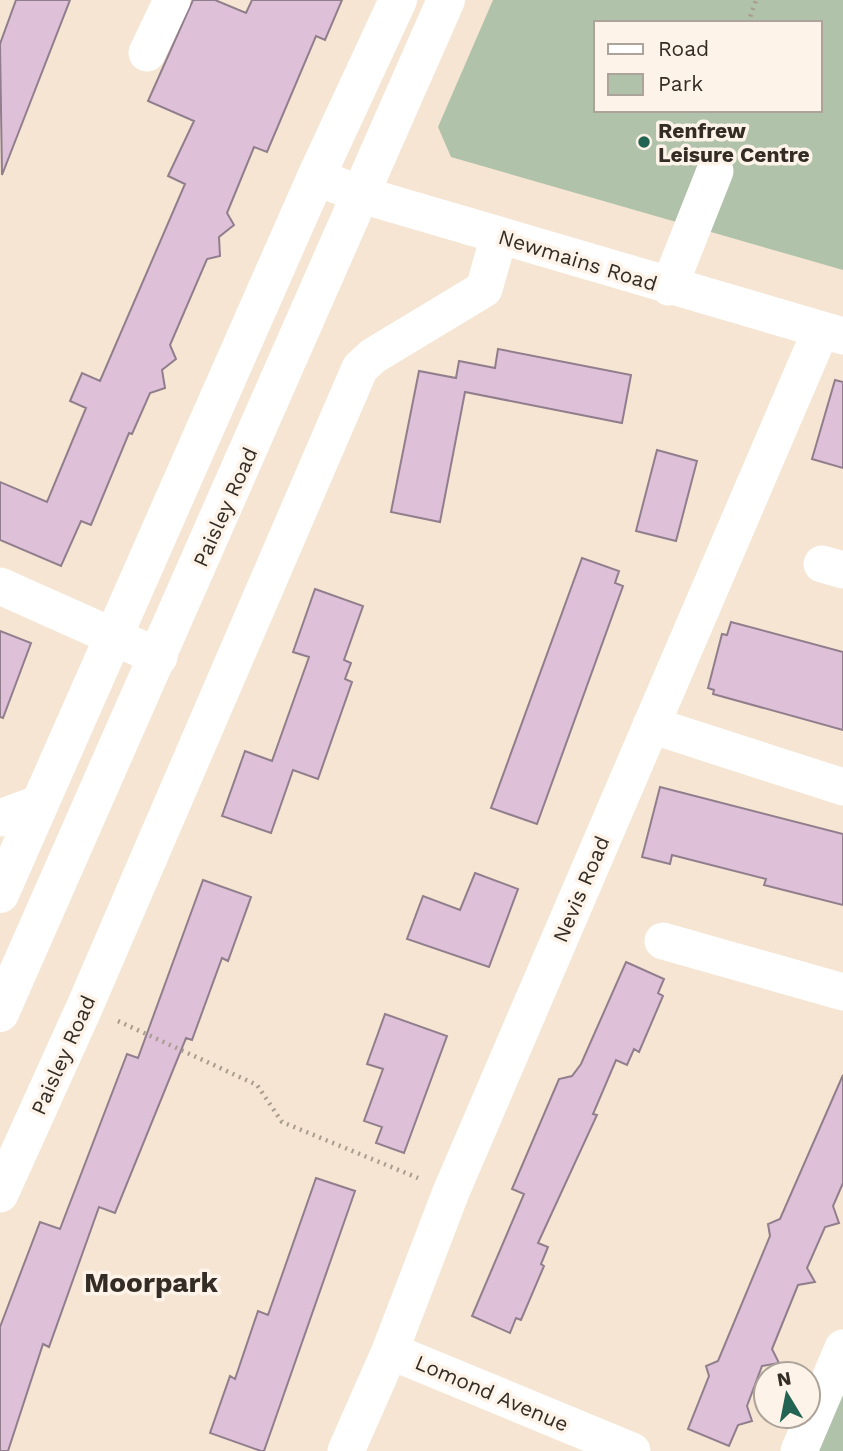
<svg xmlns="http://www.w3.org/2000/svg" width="843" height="1451" font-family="'Work Sans',sans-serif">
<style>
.green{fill:#b0c2aa;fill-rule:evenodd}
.building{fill:#dec1d8;stroke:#917e8d;stroke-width:2}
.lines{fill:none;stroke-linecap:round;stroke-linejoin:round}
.path{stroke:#a89c8e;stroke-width:4.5;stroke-dasharray:2 5;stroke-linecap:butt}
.minor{stroke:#fff;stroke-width:37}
.major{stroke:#fff;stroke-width:38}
.poi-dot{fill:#226352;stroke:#fdf3e8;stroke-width:2.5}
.labels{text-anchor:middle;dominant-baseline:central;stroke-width:7;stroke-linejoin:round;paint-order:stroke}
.poi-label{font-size:21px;font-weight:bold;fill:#332d26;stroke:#fdf3e8;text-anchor:start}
.street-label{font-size:21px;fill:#332d26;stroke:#fdf3e8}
.district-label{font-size:28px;font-weight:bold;fill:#332d26;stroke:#fdf3e8}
</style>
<rect width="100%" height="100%" fill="#f5e5d2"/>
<!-- green -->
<path class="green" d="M 493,0 L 843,0 L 843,270 L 451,157 L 438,127 ZM 596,23 L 820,23 L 820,110 L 596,110 Z
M 843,1380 L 843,1451 L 811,1451 Z"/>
<!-- building -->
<path class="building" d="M 16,0 L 70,0 L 2,175 L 0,44 Z
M 193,0 L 215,0 L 246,13 L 252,0 L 342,0 L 325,40 L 316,36 L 267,152 L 254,147 L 227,213 L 234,225 L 219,237 L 220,256 L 207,259 L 170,345 L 176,359 L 162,370 L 165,388 L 150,393 L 132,434 L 129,433 L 91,525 L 81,521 L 61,566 L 0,540 L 0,482 L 47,502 L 86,408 L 70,401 L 82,373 L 100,381 L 185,184 L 168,176 L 194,121 L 148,101 Z
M 498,349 L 631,375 L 622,423 L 465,392 L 440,522 L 391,512 L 419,371 L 456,378 L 459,361 L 495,368 Z
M 835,380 L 843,382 L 843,468 L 812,459 Z
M 657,450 L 697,461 L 676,541 L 636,531 Z
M 582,558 L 619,571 L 615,583 L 623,586 L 537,824 L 491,808 Z
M 315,589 L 363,606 L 344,660 L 351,663 L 345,679 L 352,682 L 318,779 L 293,770 L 271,833 L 222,816 L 245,751 L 272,761 L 309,657 L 293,652 Z
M 731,622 L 843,652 L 843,730 L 713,694 L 714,690 L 708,688 L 722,634 L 727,635 Z
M 0,631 L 31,643 L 3,718 L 0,717 Z
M 660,787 L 843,834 L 843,905 L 764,885 L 766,879 L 672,855 L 670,864 L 642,857 Z
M 475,873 L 518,889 L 489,967 L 407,939 L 423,896 L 460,910 Z
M 203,880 L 251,897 L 228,961 L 222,958 L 192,1040 L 186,1038 L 115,1213 L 99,1207 L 49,1347 L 43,1344 L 8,1451 L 0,1451 L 0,1327 L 40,1222 L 60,1229 L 127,1054 L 138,1058 Z
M 626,962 L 664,979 L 658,993 L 663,996 L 639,1052 L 634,1049 L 627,1065 L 616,1060 L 593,1114 L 597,1115 L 538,1243 L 548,1247 L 541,1264 L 544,1266 L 521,1320 L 516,1318 L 510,1333 L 472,1316 L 524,1194 L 512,1189 L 559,1079 L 572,1076 L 581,1064 Z
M 385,1014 L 447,1036 L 404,1153 L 376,1143 L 382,1127 L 364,1121 L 383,1069 L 367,1064 Z
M 843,1075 L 843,1183 L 833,1206 L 839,1223 L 825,1227 L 807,1268 L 815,1282 L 798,1285 L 772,1349 L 779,1363 L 762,1366 L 747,1406 L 752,1421 L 738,1425 L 729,1446 L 688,1429 L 709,1376 L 706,1366 L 718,1361 L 770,1236 L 768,1224 L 780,1219 Z
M 316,1178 L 355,1191 L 264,1451 L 261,1451 L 210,1433 L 230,1376 L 235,1379 L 258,1311 L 268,1315 Z"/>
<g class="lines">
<!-- path -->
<path class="path" d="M 748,23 L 756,0
M 118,1021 L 257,1085 L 282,1122 L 418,1178"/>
<!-- minor -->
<path class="minor" d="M 147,53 L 172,0
M 316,177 L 362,195 L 843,336
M 669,287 L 715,171
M 822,564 L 843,570
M 0,586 L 159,657
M 651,725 L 843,787
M 0,818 L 40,803
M 663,941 L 843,992
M 0,1194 L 85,1006 L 360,368 L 373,356 L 484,289 L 499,236
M 390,1351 L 632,1451
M 346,1451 L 390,1351 L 451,1192 L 821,330
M 799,1451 L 843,1348"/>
<!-- major -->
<path class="major" d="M 0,894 L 316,177 L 398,0
M 0,1013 L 446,0"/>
</g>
<!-- markers -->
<circle class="poi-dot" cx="644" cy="142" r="7"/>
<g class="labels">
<!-- poi labels -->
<g class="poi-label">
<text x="658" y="130">Renfrew<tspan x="658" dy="24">Leisure Centre</tspan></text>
</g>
<!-- street labels -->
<g class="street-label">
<text transform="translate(578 260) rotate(17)">Newmains Road</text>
<text transform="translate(225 507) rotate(-66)">Paisley Road</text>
<text transform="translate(581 889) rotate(-67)">Nevis Road</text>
<text transform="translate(63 1055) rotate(-66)">Paisley Road</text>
<text transform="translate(492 1393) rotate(23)">Lomond Avenue</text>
</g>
<!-- district labels -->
<g class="district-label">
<text x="151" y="1282">Moorpark</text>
</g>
</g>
<!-- legend -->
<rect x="594" y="21" width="228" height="91" fill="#fdf3e8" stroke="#aca49a" stroke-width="2"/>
<rect x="608" y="44" width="35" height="10" fill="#ffffff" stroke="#aca49a" stroke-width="2"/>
<text x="658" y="56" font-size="21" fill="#332d26">Road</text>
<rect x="608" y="74" width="35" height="21" fill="#b0c2aa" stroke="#aca49a" stroke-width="2"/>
<text x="658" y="91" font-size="21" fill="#332d26">Park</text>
<!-- north arrow -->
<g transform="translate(787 1395) rotate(350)"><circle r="33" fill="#fdf3e8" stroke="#aca49a" stroke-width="2"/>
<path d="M0-5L12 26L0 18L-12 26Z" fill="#226352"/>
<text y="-10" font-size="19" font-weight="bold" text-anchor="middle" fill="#332d26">N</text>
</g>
</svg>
